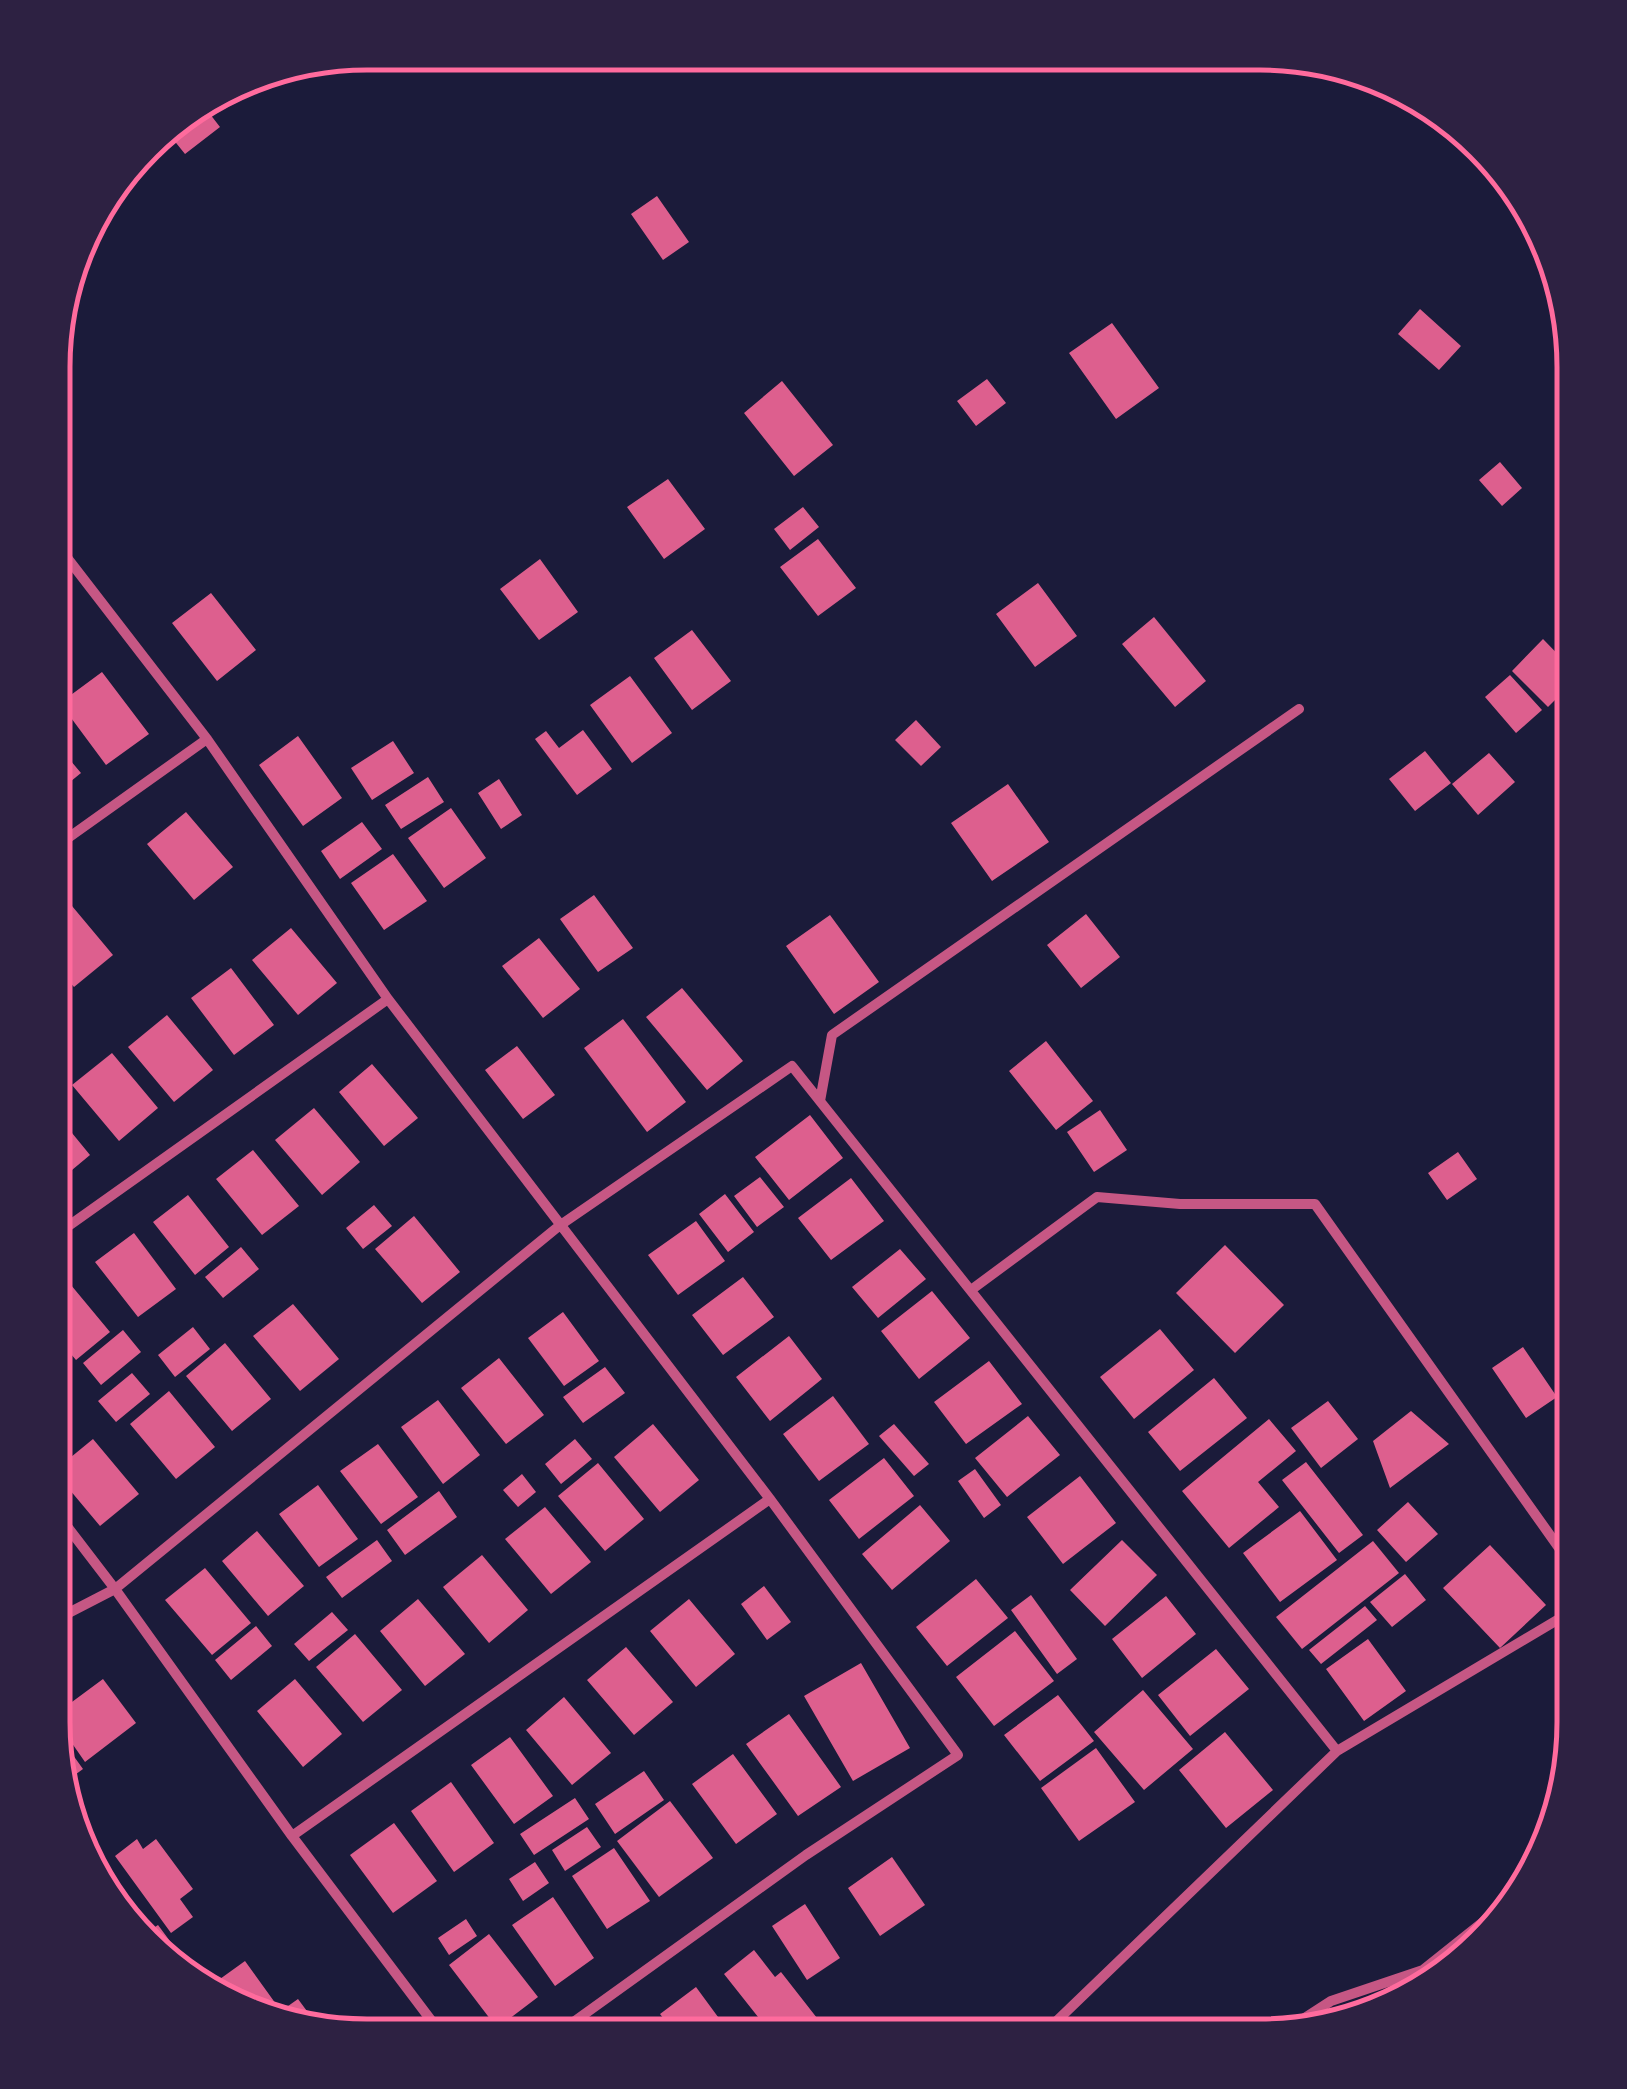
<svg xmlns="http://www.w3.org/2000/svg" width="1627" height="2089" font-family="'Noto Sans',sans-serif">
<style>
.building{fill:#dd5f8e}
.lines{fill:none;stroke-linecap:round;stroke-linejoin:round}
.minor{stroke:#c65784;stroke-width:10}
.rim{fill:none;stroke:#ff6b9d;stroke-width:5}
</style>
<rect width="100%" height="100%" fill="#1b1b3a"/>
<!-- building -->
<path class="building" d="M 203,105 L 220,127 L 185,154 L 164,128 Z
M 657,196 L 689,242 L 663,260 L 631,214 Z
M 1420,309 L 1461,346 L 1439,370 L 1398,334 Z
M 1112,323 L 1159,388 L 1116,419 L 1069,353 Z
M 987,379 L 1006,403 L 976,426 L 957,401 Z
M 782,381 L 833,445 L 794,476 L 744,413 Z
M 1500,462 L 1522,488 L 1502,506 L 1479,480 Z
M 668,479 L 705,529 L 664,559 L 627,507 Z
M 803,507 L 819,527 L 790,550 L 774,529 Z
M 818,539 L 856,588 L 818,616 L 780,567 Z
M 540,559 L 578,612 L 539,640 L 500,589 Z
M 1038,583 L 1077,636 L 1035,667 L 996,614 Z
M 211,593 L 256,650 L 217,681 L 172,623 Z
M 1154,617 L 1206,681 L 1175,707 L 1122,644 Z
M 692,630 L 731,681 L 692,710 L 654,658 Z
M 1543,639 L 1574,671 L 1574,681 L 1548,707 L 1512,671 Z
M 102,672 L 149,734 L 106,765 L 60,703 Z
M 1510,675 L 1542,710 L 1516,733 L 1485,697 Z
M 630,676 L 672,733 L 632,763 L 590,705 Z
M 916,720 L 941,747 L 921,766 L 895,740 Z
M 583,730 L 612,769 L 577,795 L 535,739 L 546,731 L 559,748 Z
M 298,736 L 342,798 L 303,826 L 259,765 Z
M 54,741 L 81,773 L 54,795 Z
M 393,741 L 414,773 L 372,800 L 351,768 Z
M 1425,751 L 1451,783 L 1415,811 L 1389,779 Z
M 1489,753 L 1515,782 L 1478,815 L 1452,784 Z
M 428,777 L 444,802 L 401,829 L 385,805 Z
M 499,779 L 522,815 L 501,829 L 478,793 Z
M 1008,784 L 1049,842 L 992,881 L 951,823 Z
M 451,808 L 486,858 L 444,888 L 408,838 Z
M 186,812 L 233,867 L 194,900 L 147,844 Z
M 362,822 L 382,849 L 340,879 L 321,851 Z
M 393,854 L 427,901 L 384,930 L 351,883 Z
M 594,895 L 633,948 L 598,972 L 560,919 Z
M 67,900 L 113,955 L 74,987 L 54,964 L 54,910 Z
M 1086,914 L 1120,957 L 1081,988 L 1047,945 Z
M 830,915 L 879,982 L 834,1014 L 786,946 Z
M 291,928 L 337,983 L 298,1015 L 252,960 Z
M 539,938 L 580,989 L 543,1018 L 502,966 Z
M 231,968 L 274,1025 L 234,1055 L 191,998 Z
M 682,988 L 743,1061 L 707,1090 L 646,1017 Z
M 167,1015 L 213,1070 L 174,1102 L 128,1047 Z
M 623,1019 L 686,1102 L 647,1132 L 584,1048 Z
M 1046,1041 L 1093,1101 L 1056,1130 L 1009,1071 Z
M 517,1046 L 555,1095 L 523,1119 L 485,1070 Z
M 112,1053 L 158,1108 L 119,1141 L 72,1085 Z
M 372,1064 L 418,1118 L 384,1146 L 339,1092 Z
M 314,1108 L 360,1162 L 322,1195 L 275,1140 Z
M 1100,1110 L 1127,1150 L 1094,1172 L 1067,1132 Z
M 54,1111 L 90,1155 L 54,1185 Z
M 810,1115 L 843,1158 L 789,1200 L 755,1157 Z
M 253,1150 L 299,1206 L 262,1235 L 216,1179 Z
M 1458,1152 L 1477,1179 L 1447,1200 L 1428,1173 Z
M 760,1177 L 784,1207 L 757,1227 L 734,1196 Z
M 851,1178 L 884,1221 L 831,1260 L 798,1218 Z
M 725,1194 L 754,1232 L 728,1252 L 699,1214 Z
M 188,1195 L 229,1247 L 195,1275 L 153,1222 Z
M 374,1205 L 392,1226 L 363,1249 L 346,1228 Z
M 414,1216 L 460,1272 L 422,1303 L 375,1249 Z
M 696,1221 L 725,1261 L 678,1295 L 648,1255 Z
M 134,1233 L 176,1289 L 138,1317 L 95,1262 Z
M 1225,1245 L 1284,1305 L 1235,1353 L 1176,1293 Z
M 241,1247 L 259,1269 L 223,1298 L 205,1277 Z
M 900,1249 L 926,1279 L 878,1318 L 852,1287 Z
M 743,1277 L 774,1317 L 723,1355 L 692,1315 Z
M 66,1279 L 110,1332 L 76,1360 L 53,1333 L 53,1290 Z
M 932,1291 L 970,1338 L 919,1379 L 881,1331 Z
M 293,1304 L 339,1359 L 300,1391 L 253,1336 Z
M 563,1312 L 599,1361 L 564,1386 L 528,1338 Z
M 193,1327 L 210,1349 L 175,1377 L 158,1355 Z
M 1160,1329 L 1194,1370 L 1134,1419 L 1100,1377 Z
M 123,1330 L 141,1352 L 101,1385 L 83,1363 Z
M 789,1336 L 822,1379 L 770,1421 L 736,1377 Z
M 225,1343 L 271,1399 L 232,1431 L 186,1376 Z
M 1523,1347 L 1557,1397 L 1526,1418 L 1492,1368 Z
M 499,1358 L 544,1415 L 506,1444 L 461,1388 Z
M 989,1361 L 1022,1404 L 966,1444 L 934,1402 Z
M 605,1367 L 625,1393 L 583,1423 L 563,1397 Z
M 132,1373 L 150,1394 L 116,1422 L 98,1401 Z
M 1214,1378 L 1247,1418 L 1180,1471 L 1148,1432 Z
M 169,1391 L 215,1447 L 176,1479 L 130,1424 Z
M 833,1396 L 869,1444 L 819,1481 L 783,1434 Z
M 438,1400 L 480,1455 L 443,1484 L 401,1427 Z
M 1328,1401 L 1358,1439 L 1321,1468 L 1291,1428 Z
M 1411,1411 L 1449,1444 L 1390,1488 L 1373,1441 Z
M 1028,1416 L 1060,1455 L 1007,1497 L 975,1458 Z
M 1269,1419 L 1296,1451 L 1258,1482 L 1279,1507 L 1229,1548 L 1182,1491 Z
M 653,1424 L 699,1480 L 660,1512 L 614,1457 Z
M 894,1424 L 929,1464 L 914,1476 L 879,1436 Z
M 93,1439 L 139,1494 L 100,1526 L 54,1471 Z
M 575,1439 L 592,1459 L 561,1484 L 545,1464 Z
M 378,1444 L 418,1497 L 381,1524 L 340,1471 Z
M 884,1458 L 914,1496 L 859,1539 L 829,1500 Z
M 1306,1462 L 1363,1535 L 1339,1553 L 1282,1480 Z
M 598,1463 L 644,1519 L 605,1551 L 558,1496 Z
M 975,1469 L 1001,1505 L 984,1518 L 958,1481 Z
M 522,1474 L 536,1492 L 518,1507 L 503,1490 Z
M 1080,1476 L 1116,1523 L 1063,1564 L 1027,1517 Z
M 318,1485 L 358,1539 L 319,1567 L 279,1514 Z
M 439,1491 L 457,1517 L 405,1555 L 387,1530 Z
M 1408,1502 L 1438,1534 L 1406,1562 L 1377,1530 Z
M 920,1505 L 950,1541 L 892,1590 L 862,1554 Z
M 545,1507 L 591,1562 L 551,1594 L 505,1539 Z
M 1300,1511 L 1337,1560 L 1280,1602 L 1243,1553 Z
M 257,1531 L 304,1586 L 268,1616 L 222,1561 Z
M 377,1540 L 392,1561 L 342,1598 L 326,1577 Z
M 1122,1540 L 1157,1575 L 1105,1626 L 1070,1590 Z
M 1373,1541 L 1399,1573 L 1302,1649 L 1276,1617 Z
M 1490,1545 L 1546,1605 L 1500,1648 L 1443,1588 Z
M 482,1555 L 528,1610 L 489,1643 L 443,1587 Z
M 205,1568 L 251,1623 L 212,1655 L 165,1600 Z
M 1405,1574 L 1426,1600 L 1392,1627 L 1370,1602 Z
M 976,1579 L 1008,1618 L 947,1666 L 916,1627 Z
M 764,1586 L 791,1622 L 767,1640 L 741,1604 Z
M 1031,1595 L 1077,1659 L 1057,1674 L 1011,1610 Z
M 1166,1596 L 1196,1634 L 1142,1678 L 1112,1639 Z
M 418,1599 L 465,1654 L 425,1686 L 380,1631 Z
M 689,1599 L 735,1654 L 696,1687 L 650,1631 Z
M 1365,1606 L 1377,1620 L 1321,1664 L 1309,1650 Z
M 332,1612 L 348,1630 L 309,1661 L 294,1644 Z
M 256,1626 L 272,1646 L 231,1680 L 215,1660 Z
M 1015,1631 L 1054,1681 L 994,1726 L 956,1677 Z
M 355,1634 L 402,1690 L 363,1722 L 316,1667 Z
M 1368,1639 L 1406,1691 L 1364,1721 L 1326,1669 Z
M 626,1647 L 673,1702 L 634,1735 L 587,1680 Z
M 1216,1649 L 1249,1689 L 1190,1736 L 1158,1695 Z
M 861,1663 L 910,1748 L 853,1781 L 804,1696 Z
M 103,1679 L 136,1723 L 85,1762 L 53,1716 Z
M 295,1679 L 342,1734 L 303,1767 L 257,1711 Z
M 1143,1690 L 1193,1749 L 1144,1790 L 1094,1732 Z
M 1058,1695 L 1094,1741 L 1040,1781 L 1004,1735 Z
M 564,1697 L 611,1753 L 572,1785 L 526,1730 Z
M 789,1714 L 841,1787 L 798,1816 L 746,1744 Z
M 55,1730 L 83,1769 L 68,1780 Z
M 1225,1732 L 1273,1790 L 1226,1828 L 1179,1770 Z
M 510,1737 L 553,1796 L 514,1824 L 471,1765 Z
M 1096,1748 L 1135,1802 L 1079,1841 L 1041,1788 Z
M 733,1754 L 777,1814 L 736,1844 L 692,1784 Z
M 644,1771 L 664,1800 L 615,1834 L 595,1804 Z
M 451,1782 L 494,1843 L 454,1872 L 411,1811 Z
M 575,1798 L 589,1819 L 534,1855 L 520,1834 Z
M 670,1801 L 713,1858 L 659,1897 L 617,1841 Z
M 394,1823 L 437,1881 L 393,1913 L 350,1855 Z
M 587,1827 L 601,1847 L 565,1871 L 552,1850 Z
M 137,1839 L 143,1849 L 156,1839 L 193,1889 L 180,1899 L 193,1917 L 171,1933 L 115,1856 Z
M 614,1848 L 650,1901 L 607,1929 L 572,1876 Z
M 892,1857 L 925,1905 L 880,1936 L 848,1888 Z
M 535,1862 L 549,1883 L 523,1901 L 509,1879 Z
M 553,1897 L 594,1958 L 555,1986 L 512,1925 Z
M 805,1904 L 840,1958 L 807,1980 L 772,1926 Z
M 466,1919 L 477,1936 L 449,1955 L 438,1938 Z
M 158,1925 L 193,1972 L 187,1977 L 146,1933 Z
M 489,1934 L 538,1997 L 497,2028 L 449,1965 Z
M 754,1950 L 775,1977 L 781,1972 L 817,2018 L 794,2036 L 773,2036 L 724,1974 Z
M 245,1961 L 281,2011 L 298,1999 L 318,2026 L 219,1993 L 213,1984 Z
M 696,1987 L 732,2036 L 677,2036 L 660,2014 Z"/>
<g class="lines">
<!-- minor -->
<path class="minor" d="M 55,542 L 207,739 L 388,999 L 770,1499 L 958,1755 L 806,1855 L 554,2036
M 54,848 L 207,739
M 820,1101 L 832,1035 L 1299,709
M 53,1237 L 388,999
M 971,1290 L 1097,1197 L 1180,1204 L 1315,1204 L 1574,1569
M 53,1508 L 115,1589 L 292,1836 L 443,2036
M 53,1621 L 115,1589 L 559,1226 L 792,1066 L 1337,1751 L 1041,2036
M 1337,1751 L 1574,1610
M 292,1836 L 770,1499
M 1277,2036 L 1331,2001 L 1423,1970 L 1517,1895"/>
</g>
<!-- crop -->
<path d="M0 0H1627V2089H0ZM367 70H1260A297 297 0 0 1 1557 367V1722A297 297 0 0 1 1260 2019H367A297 297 0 0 1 70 1722V367A297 297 0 0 1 367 70Z" fill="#2d2142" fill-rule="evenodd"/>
<path class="rim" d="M367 70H1260A297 297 0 0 1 1557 367V1722A297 297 0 0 1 1260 2019H367A297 297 0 0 1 70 1722V367A297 297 0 0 1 367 70Z"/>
</svg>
